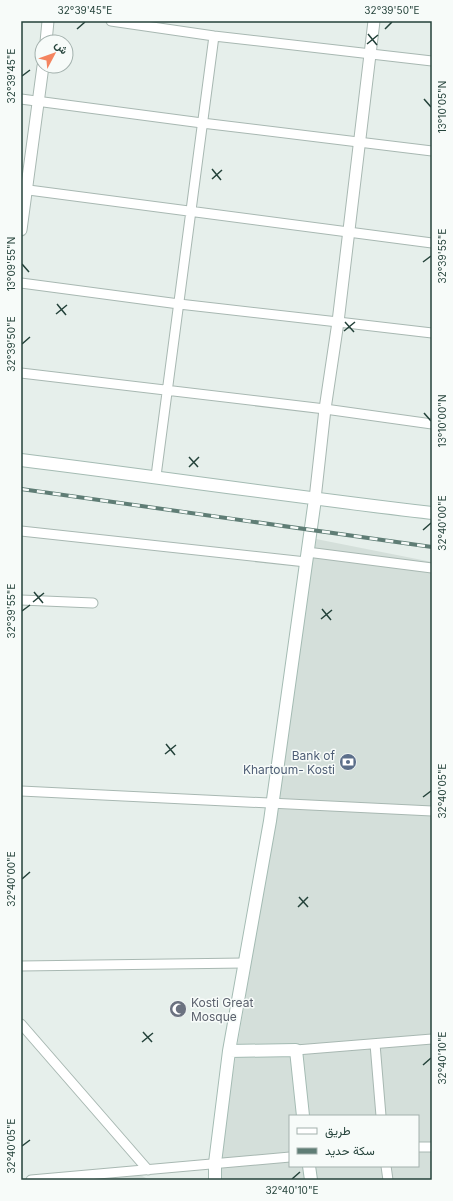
<svg xmlns="http://www.w3.org/2000/svg" width="453" height="1201" font-family="Inter,Vazirmatn,sans-serif">
<style>
.built{fill:#d4dfda;fill-rule:evenodd}
.lines{fill:none;stroke-linecap:round;stroke-linejoin:round}
.minor-casing{stroke:#a8b8b2;stroke-width:11}
.tertiary-casing{stroke:#a8b8b2;stroke-width:13}
.secondary-casing{stroke:#a4bbb3;stroke-width:14}
.minor{stroke:#fff;stroke-width:9}
.tertiary{stroke:#fff;stroke-width:11}
.secondary{stroke:#fff;stroke-width:12}
.rail-casing{stroke:#5f7d75;stroke-width:4}
.rail{stroke:#f7fbf9;stroke-width:2.5;stroke-dasharray:8;stroke-linecap:butt}
.ticks{fill:none;stroke:#24423a;stroke-width:1.5}
.labels{text-anchor:middle;dominant-baseline:central;stroke-width:3;stroke-linejoin:round;paint-order:stroke}
.service-label{font-size:12px;fill:#4e5e75;stroke:#f7fbf9;text-anchor:end}
.worship-label{font-size:12px;fill:#5b616d;stroke:#f7fbf9;text-anchor:start}
.neatline{fill:none;stroke:#24423a;stroke-width:1.5}
.ticks-label{font-size:10px;text-anchor:middle;fill:#24423a}
</style>
<rect width="100%" height="100%" fill="#e6efeb"/>
<!-- built -->
<path class="built" d="M 316,539 L 432,562 L 432,1180 L 215,1180 L 280,790 ZM 290,1116 L 418,1116 L 418,1166 L 290,1166 Z
M 140,1175 L 150,1180 L 97,1180 Z"/>
<g class="lines">
<!-- minor casing -->
<g class="minor-casing">
<path id="minor" d="M 111,21 L 214,36 L 432,61
M 21,99 L 202,123 L 432,151
M 21,189 L 432,243
M 21,283 L 179,304 L 338,322 L 432,333
M 21,373 L 325,409 L 432,424
M 156,476 L 214,36
M 21,531 L 306,562
M 307,552 L 432,568
M 21,600 L 93,603
M 21,791 L 432,811
M 21,966 L 244,963
M 21,1024 L 148,1170
M 375,1044 L 381,1116
M 296,1050 L 432,1039
M 418,1147 L 432,1147
M 386,1166 L 388,1180
M 31,1180 L 290,1157"/>
</g>
<!-- tertiary casing -->
<g class="tertiary-casing">
<path id="tertiary" d="M 46,42 L 48,21
M 21,230 L 43,66
M 315,499 L 325,409 L 338,322 L 374,21"/>
</g>
<!-- secondary casing -->
<g class="secondary-casing">
<path id="secondary" d="M 21,460 C 158,477 295,497 432,513
M 229,1051 L 296,1050 L 303,1116
M 309,1166 L 311,1180
M 215,1180 L 215,1163 L 229,1051 L 270,821 L 315,499"/>
</g>
<!-- minor -->
<use href="#minor" class="minor"/>
<!-- tertiary -->
<use href="#tertiary" class="tertiary"/>
<!-- secondary -->
<use href="#secondary" class="secondary"/>
<!-- rail casing -->
<g class="rail-casing">
<path id="rail" d="M 21,489 L 432,547"/>
</g>
<!-- rail -->
<use href="#rail" class="rail"/>
</g>
<!-- ticks -->
<path class="ticks" d="M 77,29 L 85,22M 385,29 L 392,22M 368,34 L 377,45M 367,44 L 378,35M 22,76 L 30,70M 424,99 L 431,107M 212,169 L 221,180M 212,179 L 222,170M 423,262 L 431,256M 22,264 L 29,272M 57,304 L 66,315M 56,314 L 67,305M 345,322 L 354,332M 344,331 L 355,322M 22,344 L 30,337M 424,413 L 431,421M 189,457 L 198,467M 189,467 L 199,457M 423,530 L 431,523M 34,592 L 43,603M 33,602 L 44,593M 322,609 L 331,620M 22,611 L 30,605M 321,619 L 332,610M 166,744 L 175,755M 165,754 L 176,745M 423,797 L 431,791M 22,879 L 30,872M 299,897 L 308,907M 298,907 L 308,897M 143,1032 L 152,1042M 142,1042 L 153,1033M 423,1065 L 431,1058M 22,1146 L 30,1140M 292,1179 L 300,1172"/>
<!-- icons -->
<defs>
<g id="bank-disc" transform="scale(0.9)"><circle r="9.5" fill="#5c6f8a" stroke="#f7fbf9"/><path d="M-6-4H6V4H-6ZM0-2.3a2.3 2.3 0 1 0 0 4.6a2.3 2.3 0 1 0 0-4.6Z" fill="#fff"/></g>
<g id="mosque-disc" transform="scale(0.9)"><circle r="9.5" fill="#6b7280" stroke="#f7fbf9"/><path d="M3.5-4.9A6 6 0 1 0 3.5 4.9A5 5 0 1 1 3.5-4.9Z" fill="#fff"/></g>
</defs>
<g fill-rule="evenodd">
<use href="#bank-disc" x="348" y="762"/>
<use href="#mosque-disc" x="178" y="1009"/>
</g>
<g class="labels">
<!-- service labels -->
<g class="service-label">
<text x="335" y="755">Bank of<tspan x="335" dy="14">Khartoum- Kosti</tspan></text>
</g>
<!-- worship labels -->
<g class="worship-label">
<text x="191" y="1002">Kosti Great<tspan x="191" dy="14">Mosque</tspan></text>
</g>
</g>
<!-- border -->
<rect width="453" height="1201" fill="none" stroke="#f7fbf9" stroke-width="44"/>
<!-- legend -->
<rect x="289" y="1115" width="130" height="52" fill="#f7fbf9" stroke="#a3b1ad"/>
<rect x="297" y="1128" width="20" height="6" fill="#ffffff" stroke="#a3b1ad"/>
<text x="325" y="1135" font-size="12" fill="#24423a">طريق</text>
<rect x="297" y="1148" width="20" height="6" fill="#5f7d75" stroke="#a3b1ad"/>
<text x="325" y="1155" font-size="12" fill="#24423a">سكة حديد</text>
<!-- north arrow -->
<g transform="translate(54 54) rotate(49)"><circle r="19" fill="#f7fbf9" stroke="#a3b1ad"/>
<path d="M0-3L7 15L0 10L-7 15Z" fill="#f4845f"/>
<text y="-6" font-size="11" font-weight="bold" text-anchor="middle" fill="#24423a">ش</text>
</g>
<rect x="22" y="22" width="409" height="1157" class="neatline"/>
<g class="ticks-label">
<text x="85" y="14">32°39'45"E</text>
<text x="392" y="14">32°39'50"E</text>
<text transform="translate(11 76) rotate(-90)" y="4">32°39'45"E</text>
<text transform="translate(442 107) rotate(-90)" y="4">13°10'05"N</text>
<text transform="translate(442 256) rotate(-90)" y="4">32°39'55"E</text>
<text transform="translate(11 264) rotate(-90)" y="4">13°09'55"N</text>
<text transform="translate(11 344) rotate(-90)" y="4">32°39'50"E</text>
<text transform="translate(442 421) rotate(-90)" y="4">13°10'00"N</text>
<text transform="translate(442 523) rotate(-90)" y="4">32°40'00"E</text>
<text transform="translate(11 611) rotate(-90)" y="4">32°39'55"E</text>
<text transform="translate(442 791) rotate(-90)" y="4">32°40'05"E</text>
<text transform="translate(11 879) rotate(-90)" y="4">32°40'00"E</text>
<text transform="translate(442 1058) rotate(-90)" y="4">32°40'10"E</text>
<text transform="translate(11 1146) rotate(-90)" y="4">32°40'05"E</text>
<text x="292" y="1194">32°40'10"E</text>
</g>
</svg>
